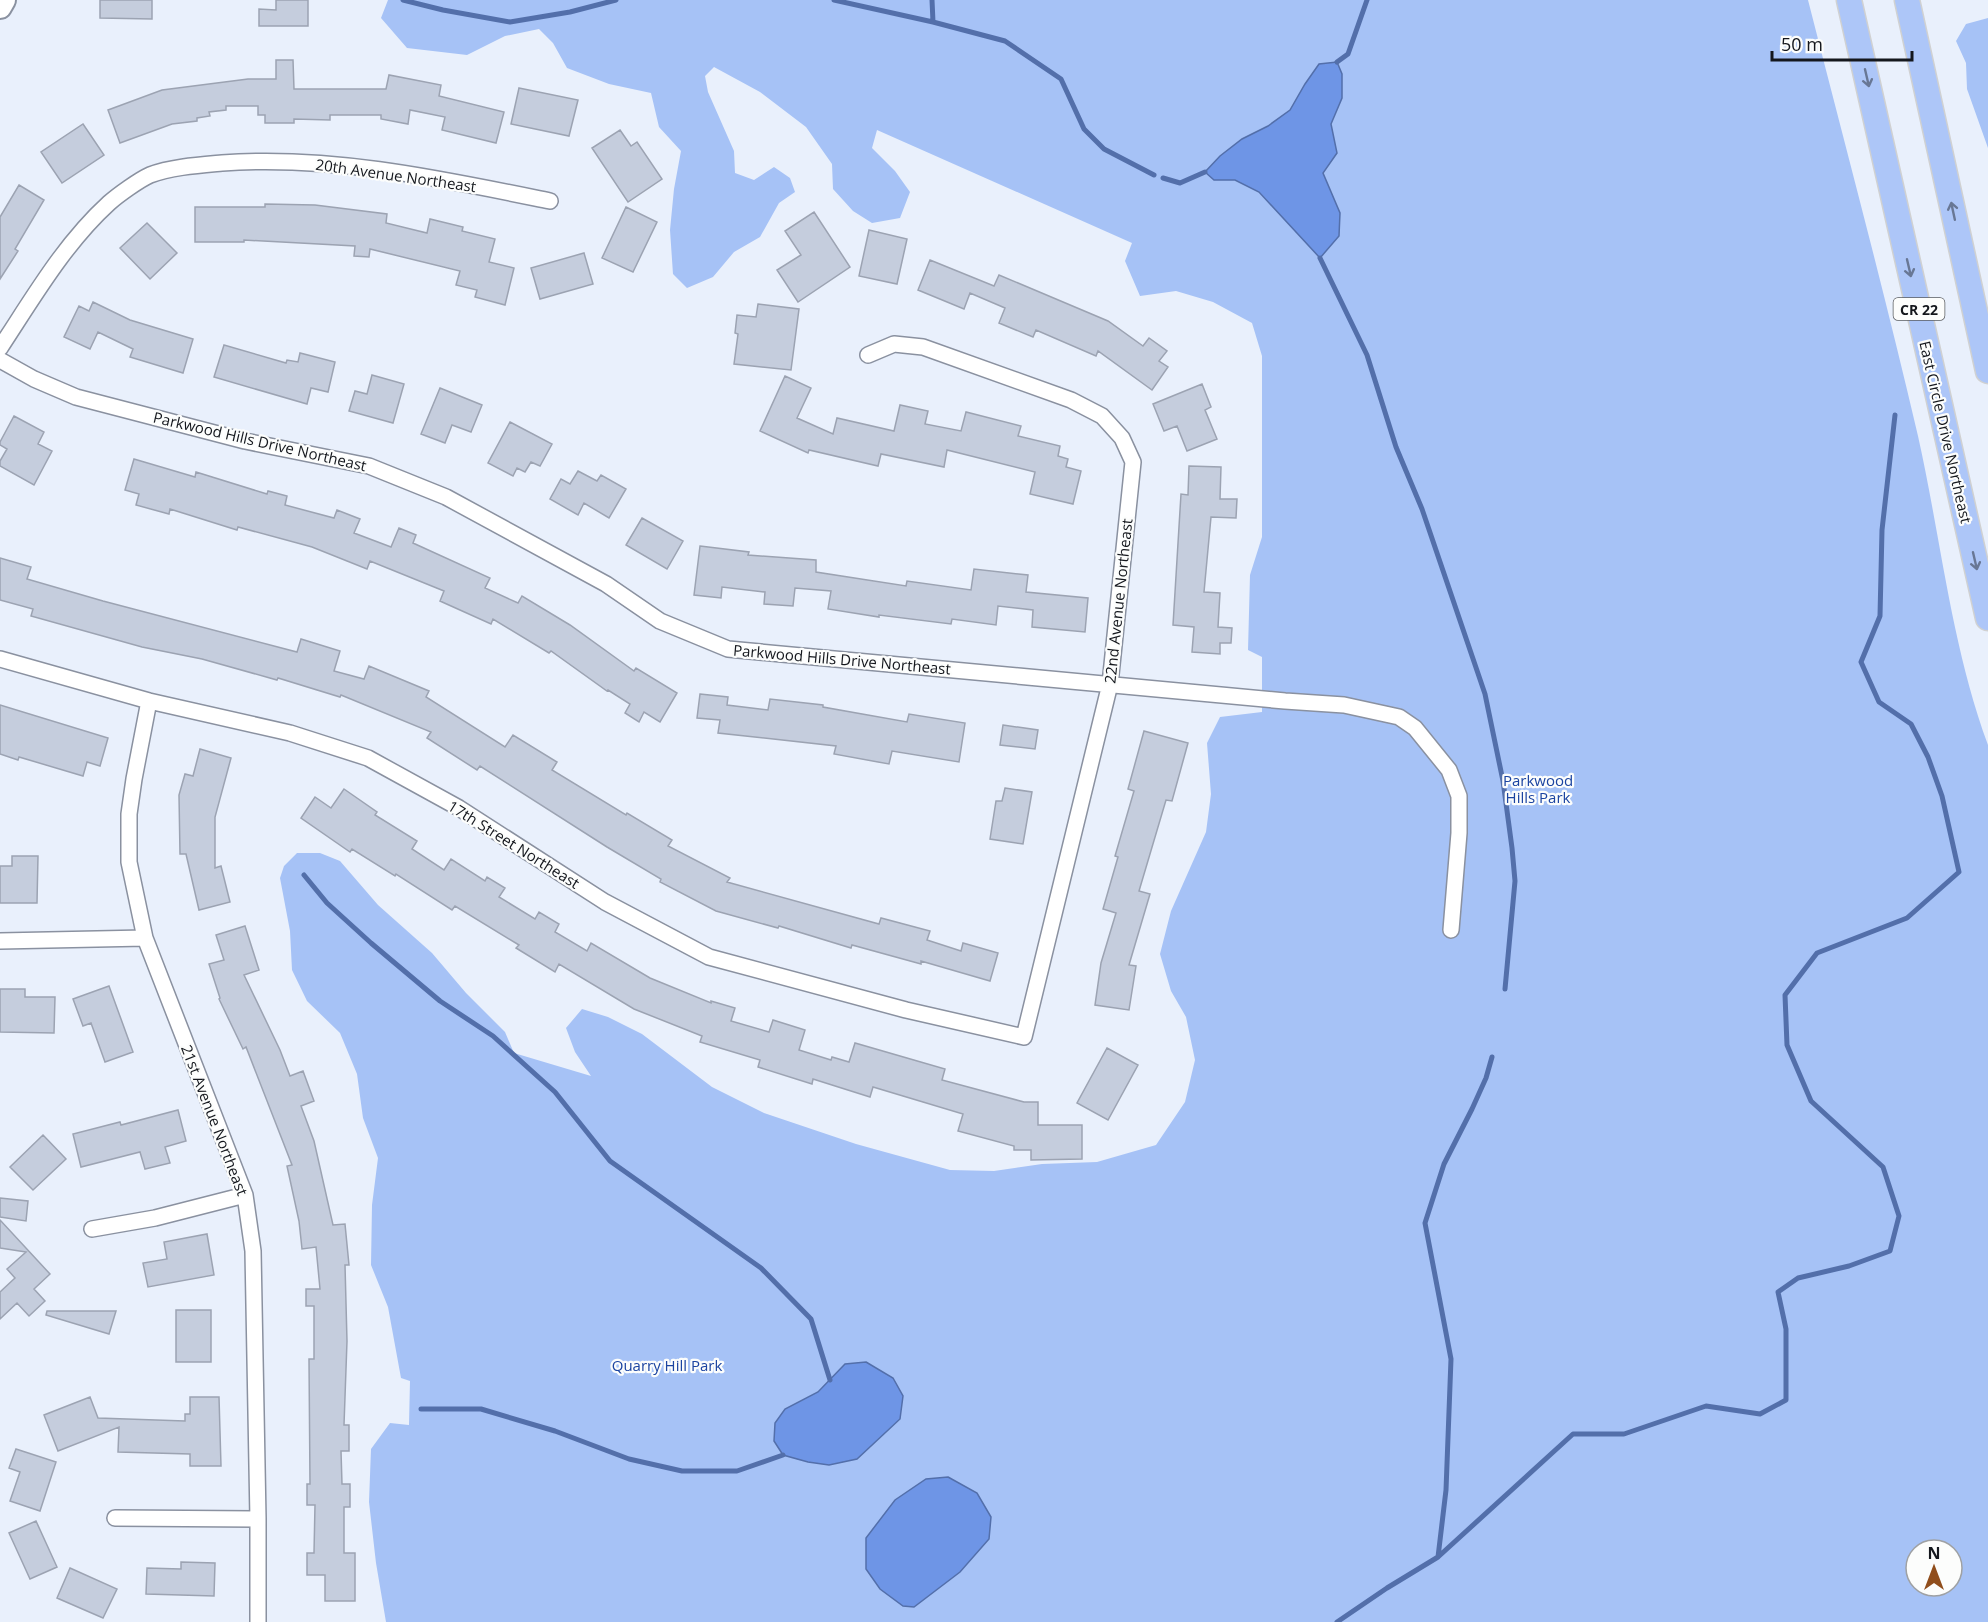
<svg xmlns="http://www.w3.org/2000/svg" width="1988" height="1622" font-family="'Open Sans',sans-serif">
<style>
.green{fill:#a6c2f6;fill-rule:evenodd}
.water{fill:#6e95e6;stroke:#536faa;stroke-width:1.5}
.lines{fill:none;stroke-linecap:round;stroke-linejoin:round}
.stream{stroke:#536faa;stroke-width:5}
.building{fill:#c5cddd;stroke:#9ca3b2;stroke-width:1.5}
.minor-casing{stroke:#8a91a0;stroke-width:18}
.secondary-casing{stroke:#8a91a0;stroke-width:26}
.primary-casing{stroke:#d0d1d2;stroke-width:27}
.minor{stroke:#fff;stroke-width:15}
.secondary{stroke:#fff;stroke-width:22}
.primary{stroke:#adc6f8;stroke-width:24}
.oneway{stroke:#687795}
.labels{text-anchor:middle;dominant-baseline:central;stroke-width:4.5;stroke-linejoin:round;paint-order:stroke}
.shield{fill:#fcfdfc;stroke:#5a5c60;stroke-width:1.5}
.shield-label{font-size:14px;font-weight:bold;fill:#14171d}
.street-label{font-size:15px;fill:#14171d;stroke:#fcfdfc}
.park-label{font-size:15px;fill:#1b44a1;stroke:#fcfdfc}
</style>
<rect width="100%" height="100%" fill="#e9f0fc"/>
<!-- green -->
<path class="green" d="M 388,0 L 1808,0 C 1845,145 1884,290 1918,436 C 1941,539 1951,644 1988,745 L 1988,1622 L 386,1622 L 376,1563 L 369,1502 L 371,1449 L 390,1423 L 409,1425 L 410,1381 L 401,1378 L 388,1307 L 371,1265 L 372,1205 L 378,1158 L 363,1118 L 357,1074 L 340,1033 L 307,1001 L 292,970 L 290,931 L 280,878 L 284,866 L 297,853 L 320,853 L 340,861 L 378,905 L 432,953 L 466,993 L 505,1032 L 514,1053 L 591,1076 L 575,1052 L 566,1028 L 582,1009 L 608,1017 L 642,1034 L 712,1087 L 764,1113 L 856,1144 L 950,1170 L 994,1171 L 1042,1164 L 1097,1162 L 1156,1145 L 1185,1102 L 1195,1060 L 1186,1017 L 1171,991 L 1160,954 L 1171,911 L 1206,832 L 1211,794 L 1207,743 L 1220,717 L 1262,712 L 1262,657 L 1248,650 L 1250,575 L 1262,537 L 1262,356 L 1252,323 L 1213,302 L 1176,291 L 1140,296 L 1125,261 L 1132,243 L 877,130 L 872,148 L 895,171 L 910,192 L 900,218 L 872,223 L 853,211 L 833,189 L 832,164 L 806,127 L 760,92 L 714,67 L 705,76 L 708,92 L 734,151 L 735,173 L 754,180 L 774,167 L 790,178 L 795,192 L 779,203 L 760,237 L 734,252 L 713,277 L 687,288 L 673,274 L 670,230 L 674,189 L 681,151 L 659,127 L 651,93 L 609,84 L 567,68 L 553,43 L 539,29 L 505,36 L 467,55 L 407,48 L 381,18 ZM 1916,1550 L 1952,1550 L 1952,1586 L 1916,1586 Z
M 1988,18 L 1988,148 L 1967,89 L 1966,63 L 1956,41 L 1966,24 Z"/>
<!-- water -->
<path class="water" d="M 1337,62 L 1342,74 L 1342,98 L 1331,124 L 1337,153 L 1323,173 L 1340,213 L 1339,236 L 1320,258 L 1259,192 L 1235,180 L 1214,180 L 1205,172 L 1220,156 L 1242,139 L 1268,126 L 1290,110 L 1305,84 L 1319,64 Z
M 866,1362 L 893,1378 L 903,1396 L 900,1419 L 857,1459 L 829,1465 L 808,1462 L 783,1455 L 774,1441 L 775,1423 L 785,1409 L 818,1392 L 845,1364 Z
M 948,1477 L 977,1493 L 991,1517 L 989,1539 L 960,1572 L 914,1607 L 903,1606 L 880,1589 L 866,1569 L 866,1538 L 895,1500 L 926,1479 Z"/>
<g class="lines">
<!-- stream -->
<path class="stream" d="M 403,0 L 443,10 L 510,22 L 570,12 L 616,0
M 834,0 L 933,22 L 1005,41 L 1061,79 L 1084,129 L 1104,149 L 1154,175
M 932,0 L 933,22
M 1337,62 L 1348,54 L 1367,0
M 1163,178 L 1180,183 L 1205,172
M 1320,258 L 1367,355 L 1396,447 L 1422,509 L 1485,694 L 1503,781 L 1512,848 L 1515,881 L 1505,989
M 304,875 L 327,903 L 371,943 L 440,1001 L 493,1036 L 555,1092 L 610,1161 L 761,1268 L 811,1319 L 830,1380
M 421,1409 L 481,1409 L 555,1431 L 629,1459 L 682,1471 L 737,1471 L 783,1455
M 1438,1557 L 1446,1490 L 1451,1359 L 1425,1223 L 1444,1164 L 1472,1109 L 1486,1078 L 1492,1057
M 1337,1622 L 1387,1588 L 1438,1557 L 1573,1434 L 1624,1434 L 1706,1406 L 1760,1414 L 1786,1400 L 1786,1329 L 1778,1292 L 1798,1278 L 1849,1266 L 1890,1251 L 1899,1216 L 1883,1167 L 1811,1101 L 1787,1045 L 1785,995 L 1817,953 L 1907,918 L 1959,872 L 1942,796 L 1928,757 L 1911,724 L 1879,702 L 1861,662 L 1880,616 L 1882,530 L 1895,415"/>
</g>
<!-- building -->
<path class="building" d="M 100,0 L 152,0 L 152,19 L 100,18 Z
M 276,0 L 308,0 L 308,26 L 259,26 L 259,9 L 276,10 Z
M 276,60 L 293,60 L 294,89 L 386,89 L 389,75 L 441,85 L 439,96 L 504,112 L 496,143 L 442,130 L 445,117 L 410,110 L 408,124 L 381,119 L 381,115 L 330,115 L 330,120 L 294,119 L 294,123 L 265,123 L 265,115 L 258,115 L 258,106 L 226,106 L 226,110 L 209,112 L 210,116 L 197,118 L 197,121 L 172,124 L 120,143 L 108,110 L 162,90 L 248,79 L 276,79 Z
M 519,88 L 578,100 L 569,136 L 511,124 Z
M 83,124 L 104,155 L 62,183 L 41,152 Z
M 620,130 L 631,146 L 637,142 L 662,179 L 628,202 L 592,148 Z
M 19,185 L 44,200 L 15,249 L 18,251 L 0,279 L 0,217 Z
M 265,204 L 315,205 L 387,214 L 386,223 L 427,233 L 430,219 L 463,227 L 462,231 L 495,239 L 489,262 L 514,268 L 505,305 L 475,297 L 477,290 L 456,285 L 460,271 L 370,249 L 369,257 L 354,256 L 355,246 L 244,240 L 244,242 L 195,242 L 195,207 L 265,207 Z
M 626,207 L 657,222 L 633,272 L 602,258 Z
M 814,212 L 850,267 L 798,302 L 777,270 L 801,255 L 785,231 Z
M 147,223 L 177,253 L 150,279 L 120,248 Z
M 869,230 L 907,239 L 897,284 L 859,276 Z
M 584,253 L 593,284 L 540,299 L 531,268 Z
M 930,260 L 994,286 L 999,275 L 1108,321 L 1143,346 L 1149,338 L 1167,351 L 1159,361 L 1168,367 L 1152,390 L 1098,351 L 1096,356 L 1036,330 L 1033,337 L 999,323 L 1005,308 L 970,293 L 964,309 L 918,290 Z
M 93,302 L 130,320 L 193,339 L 183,373 L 130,357 L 133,349 L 98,332 L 90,349 L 64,337 L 79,306 L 89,311 Z
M 758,304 L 799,309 L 791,370 L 734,364 L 738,334 L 735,333 L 737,315 L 756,317 Z
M 224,345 L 286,363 L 287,360 L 298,362 L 300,353 L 335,362 L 328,392 L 311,388 L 307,404 L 214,377 Z
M 372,375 L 404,384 L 393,423 L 349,411 L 355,391 L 367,394 Z
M 785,376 L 811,388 L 797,418 L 833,434 L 837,418 L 894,431 L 900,405 L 928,411 L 925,424 L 961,431 L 966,412 L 1021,426 L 1018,436 L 1060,446 L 1058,456 L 1068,459 L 1066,467 L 1081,471 L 1073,504 L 1030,494 L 1035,472 L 947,450 L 944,467 L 881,454 L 878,466 L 809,450 L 808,453 L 760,431 Z
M 1202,384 L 1211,407 L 1205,410 L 1217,439 L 1187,451 L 1177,426 L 1164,431 L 1153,404 Z
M 440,388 L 482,405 L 471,432 L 452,425 L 445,443 L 421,434 Z
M 14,416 L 44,432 L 38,444 L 52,451 L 34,485 L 0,466 L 0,461 L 7,449 L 0,445 L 0,442 Z
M 510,422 L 552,444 L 540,466 L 531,462 L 525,472 L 517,468 L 513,476 L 488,463 Z
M 134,459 L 195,477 L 196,472 L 267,494 L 268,491 L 287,496 L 285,505 L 334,518 L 337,510 L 360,519 L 354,533 L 391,547 L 399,528 L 416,535 L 413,543 L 490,578 L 485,588 L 518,603 L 522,596 L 570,625 L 634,671 L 636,668 L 677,693 L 660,722 L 644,712 L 639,722 L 625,713 L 630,704 L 608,690 L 607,691 L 551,651 L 549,653 L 493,619 L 491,624 L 440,601 L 444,591 L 370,561 L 367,569 L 312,547 L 238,527 L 237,530 L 170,509 L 169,514 L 136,505 L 139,494 L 125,490 Z
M 1189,466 L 1221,467 L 1220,499 L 1237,499 L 1236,518 L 1211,517 L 1204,592 L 1220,593 L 1218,627 L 1232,628 L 1231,643 L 1220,643 L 1220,654 L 1192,652 L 1194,627 L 1173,625 L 1181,494 L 1188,495 Z
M 578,471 L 597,481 L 601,475 L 626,489 L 609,518 L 584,503 L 578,515 L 550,499 L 561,479 L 570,484 Z
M 642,518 L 683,541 L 667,569 L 626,545 Z
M 700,546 L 749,552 L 748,555 L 816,560 L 816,572 L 906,586 L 907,581 L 971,590 L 974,569 L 1028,575 L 1026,592 L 1088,598 L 1085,632 L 1032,627 L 1033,610 L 998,606 L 996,625 L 952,619 L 951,624 L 879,615 L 879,617 L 828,609 L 831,591 L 795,588 L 793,606 L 764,604 L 765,592 L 722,587 L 721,598 L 694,595 Z
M 0,558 L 31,567 L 27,579 L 103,601 L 297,652 L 301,639 L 340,651 L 334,671 L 364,679 L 369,666 L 429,691 L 426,697 L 505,747 L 513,735 L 557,762 L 552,770 L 626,815 L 627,813 L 672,840 L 668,846 L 730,878 L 727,882 L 879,924 L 881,918 L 930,931 L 927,940 L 961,951 L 963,943 L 998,953 L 990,981 L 921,961 L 921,964 L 852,945 L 851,948 L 779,926 L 778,928 L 716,911 L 660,882 L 661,879 L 607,847 L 480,766 L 477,770 L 427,738 L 431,732 L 341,695 L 340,697 L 278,678 L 277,680 L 202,659 L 142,647 L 31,616 L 33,609 L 0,600 Z
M 700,694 L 728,697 L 727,705 L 768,710 L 770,699 L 823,705 L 823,707 L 907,722 L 909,714 L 965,723 L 959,762 L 892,751 L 889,764 L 834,754 L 836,746 L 718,733 L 720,720 L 697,718 Z
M 0,705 L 108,738 L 100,766 L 87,762 L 83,776 L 19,757 L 18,760 L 0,754 Z
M 1003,725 L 1038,730 L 1035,749 L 1000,745 Z
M 1144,731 L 1188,743 L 1172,801 L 1166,800 L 1139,891 L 1150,894 L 1129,965 L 1136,966 L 1129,1010 L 1095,1005 L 1101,963 L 1116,913 L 1103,909 L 1118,857 L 1115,856 L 1134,791 L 1128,789 Z
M 200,749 L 231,758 L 215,817 L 215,868 L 221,866 L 230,902 L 199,910 L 186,854 L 180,854 L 179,795 L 185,774 L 193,776 Z
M 1005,788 L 1032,792 L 1023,844 L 990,839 L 996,801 L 1002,801 Z
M 344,789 L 377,812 L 375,815 L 417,841 L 412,849 L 444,870 L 451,859 L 485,881 L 487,877 L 505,888 L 499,897 L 535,919 L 539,912 L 559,924 L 555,932 L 587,951 L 591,943 L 650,978 L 711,1003 L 711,1001 L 735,1008 L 731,1021 L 769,1032 L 773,1020 L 805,1030 L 799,1050 L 831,1060 L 832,1057 L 849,1062 L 855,1043 L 945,1069 L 942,1080 L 1024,1102 L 1038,1102 L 1038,1125 L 1082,1125 L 1082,1159 L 1031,1160 L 1031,1150 L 1014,1150 L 1014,1146 L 958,1131 L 963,1114 L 873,1087 L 870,1097 L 813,1079 L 812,1084 L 758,1067 L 760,1060 L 700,1042 L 702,1036 L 634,1009 L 559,964 L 555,972 L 516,948 L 519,945 L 455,906 L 452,910 L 396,874 L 395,876 L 352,849 L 350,852 L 301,818 L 315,797 L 331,808 Z
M 12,856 L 38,856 L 37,903 L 0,903 L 0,866 L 12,866 Z
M 245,926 L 259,970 L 244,975 L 280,1050 L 290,1076 L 303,1071 L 314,1101 L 301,1106 L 314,1141 L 333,1225 L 345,1224 L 349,1265 L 345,1265 L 347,1341 L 344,1425 L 349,1425 L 349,1451 L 341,1451 L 342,1484 L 350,1484 L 350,1507 L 344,1507 L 344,1553 L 355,1553 L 355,1601 L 325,1601 L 325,1575 L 307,1575 L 307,1553 L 314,1553 L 315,1505 L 307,1505 L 307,1484 L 310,1484 L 309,1359 L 314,1359 L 314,1306 L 306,1306 L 306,1289 L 320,1289 L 316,1247 L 302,1249 L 299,1221 L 287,1166 L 292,1165 L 246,1047 L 243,1049 L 219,999 L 220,998 L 209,964 L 224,960 L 216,935 Z
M 109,986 L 133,1052 L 105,1062 L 91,1023 L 83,1026 L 73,999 Z
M 0,989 L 25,989 L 25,997 L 55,997 L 54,1033 L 0,1032 Z
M 1107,1048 L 1138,1065 L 1108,1120 L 1077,1103 Z
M 178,1110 L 186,1141 L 165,1147 L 170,1163 L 145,1169 L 140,1152 L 81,1167 L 73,1134 L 120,1122 L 121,1125 Z
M 43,1135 L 66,1159 L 33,1190 L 10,1167 Z
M 0,1198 L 28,1201 L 26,1221 L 0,1217 Z
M 0,1220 L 50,1274 L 34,1289 L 45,1301 L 29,1316 L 17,1303 L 0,1319 L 0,1292 L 15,1278 L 7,1269 L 26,1252 L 0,1248 Z
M 207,1234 L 214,1275 L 148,1287 L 143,1263 L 167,1259 L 164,1242 Z
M 176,1310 L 211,1310 L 211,1362 L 176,1362 Z
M 47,1311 L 116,1311 L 109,1334 L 46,1315 Z
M 90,1397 L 98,1418 L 185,1421 L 185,1414 L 190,1414 L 190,1397 L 219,1397 L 221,1466 L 190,1466 L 190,1454 L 118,1452 L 119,1427 L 58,1451 L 44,1415 Z
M 16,1449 L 56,1462 L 40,1511 L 10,1501 L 20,1472 L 9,1468 Z
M 36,1521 L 57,1567 L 30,1579 L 9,1533 Z
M 181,1562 L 215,1563 L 214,1596 L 146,1594 L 147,1568 L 181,1569 Z
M 70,1568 L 117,1589 L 103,1618 L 57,1598 Z"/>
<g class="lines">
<!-- minor casing -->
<g class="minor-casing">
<path id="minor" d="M 0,348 C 33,298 64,244 109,203 C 118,195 139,180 150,175 C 171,167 200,165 222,163 C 332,155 442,179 550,201
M 0,360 L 34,379 L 76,397 L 245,441 L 369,466 L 446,497 L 606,584 L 660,621 L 728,649 L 1285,701 L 1344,705 L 1399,717 L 1415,728 L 1449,770 L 1459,796 L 1459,833 L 1451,930
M 0,659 L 149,701 L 290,733 L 368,758 L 459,808 L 605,902 L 709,957 L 906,1010 L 1024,1037 L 1110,684 L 1133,462 L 1122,438 L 1102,416 L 1071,400 L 923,347 L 894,344 L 868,355
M 149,701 L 134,779 L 129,814 L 129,862 L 145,938 L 245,1195 L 253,1251 L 258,1519 L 258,1622
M 0,941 L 145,938
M 92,1229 L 155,1218 L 245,1195
M 115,1518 L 258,1519"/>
</g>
<!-- secondary casing -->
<g class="secondary-casing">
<path id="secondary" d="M 0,7 L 4,0"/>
</g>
<!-- primary casing -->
<g class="primary-casing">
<path id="primary" d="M 1849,0 L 1988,618
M 1907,0 L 1988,371"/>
</g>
<!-- minor -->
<use href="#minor" class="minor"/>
<!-- secondary -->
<use href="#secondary" class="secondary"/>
<!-- primary -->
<use href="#primary" class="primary"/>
</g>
<!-- one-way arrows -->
<defs><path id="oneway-shaft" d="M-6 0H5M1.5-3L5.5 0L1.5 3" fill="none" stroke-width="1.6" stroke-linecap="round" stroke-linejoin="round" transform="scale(1.5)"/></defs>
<g class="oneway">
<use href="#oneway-shaft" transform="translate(1867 78) rotate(77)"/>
<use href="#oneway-shaft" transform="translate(1953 211) rotate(-102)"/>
<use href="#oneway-shaft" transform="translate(1909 268) rotate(77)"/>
<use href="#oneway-shaft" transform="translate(1975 561) rotate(77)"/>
</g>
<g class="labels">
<!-- shield labels -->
<rect class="shield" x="1893.5" y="298" width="51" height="22" rx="4.5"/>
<g class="shield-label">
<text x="1919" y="309">CR 22</text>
</g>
<!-- street labels -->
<g class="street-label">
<text transform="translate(396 175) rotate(8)">20th Avenue Northeast</text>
<text transform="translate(1946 432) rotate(77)">East Circle Drive Northeast</text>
<text transform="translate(260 441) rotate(13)">Parkwood Hills Drive Northeast</text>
<text transform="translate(1118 601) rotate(-84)">22nd Avenue Northeast</text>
<text transform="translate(842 659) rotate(5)">Parkwood Hills Drive Northeast</text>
<text transform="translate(514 844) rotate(32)">17th Street Northeast</text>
<text transform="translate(215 1120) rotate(69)">21st Avenue Northeast</text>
</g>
<!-- park labels -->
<g class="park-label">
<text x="1538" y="780">Parkwood<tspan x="1538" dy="17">Hills Park</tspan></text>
<text x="667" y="1365">Quarry Hill Park</text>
</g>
</g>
<!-- north arrow -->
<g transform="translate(1934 1568)"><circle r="28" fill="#fcfdfc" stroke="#9fa1a3" stroke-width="1.5"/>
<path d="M0-4.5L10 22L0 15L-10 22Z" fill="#904e1c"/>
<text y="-9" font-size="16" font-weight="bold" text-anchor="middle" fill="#14171d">N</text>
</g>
<!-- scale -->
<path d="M1772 51v9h140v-9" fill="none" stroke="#14171d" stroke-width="3"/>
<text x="1781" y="51" font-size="18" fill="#14171d" stroke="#fcfdfc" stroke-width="4.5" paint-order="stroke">50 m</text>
</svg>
